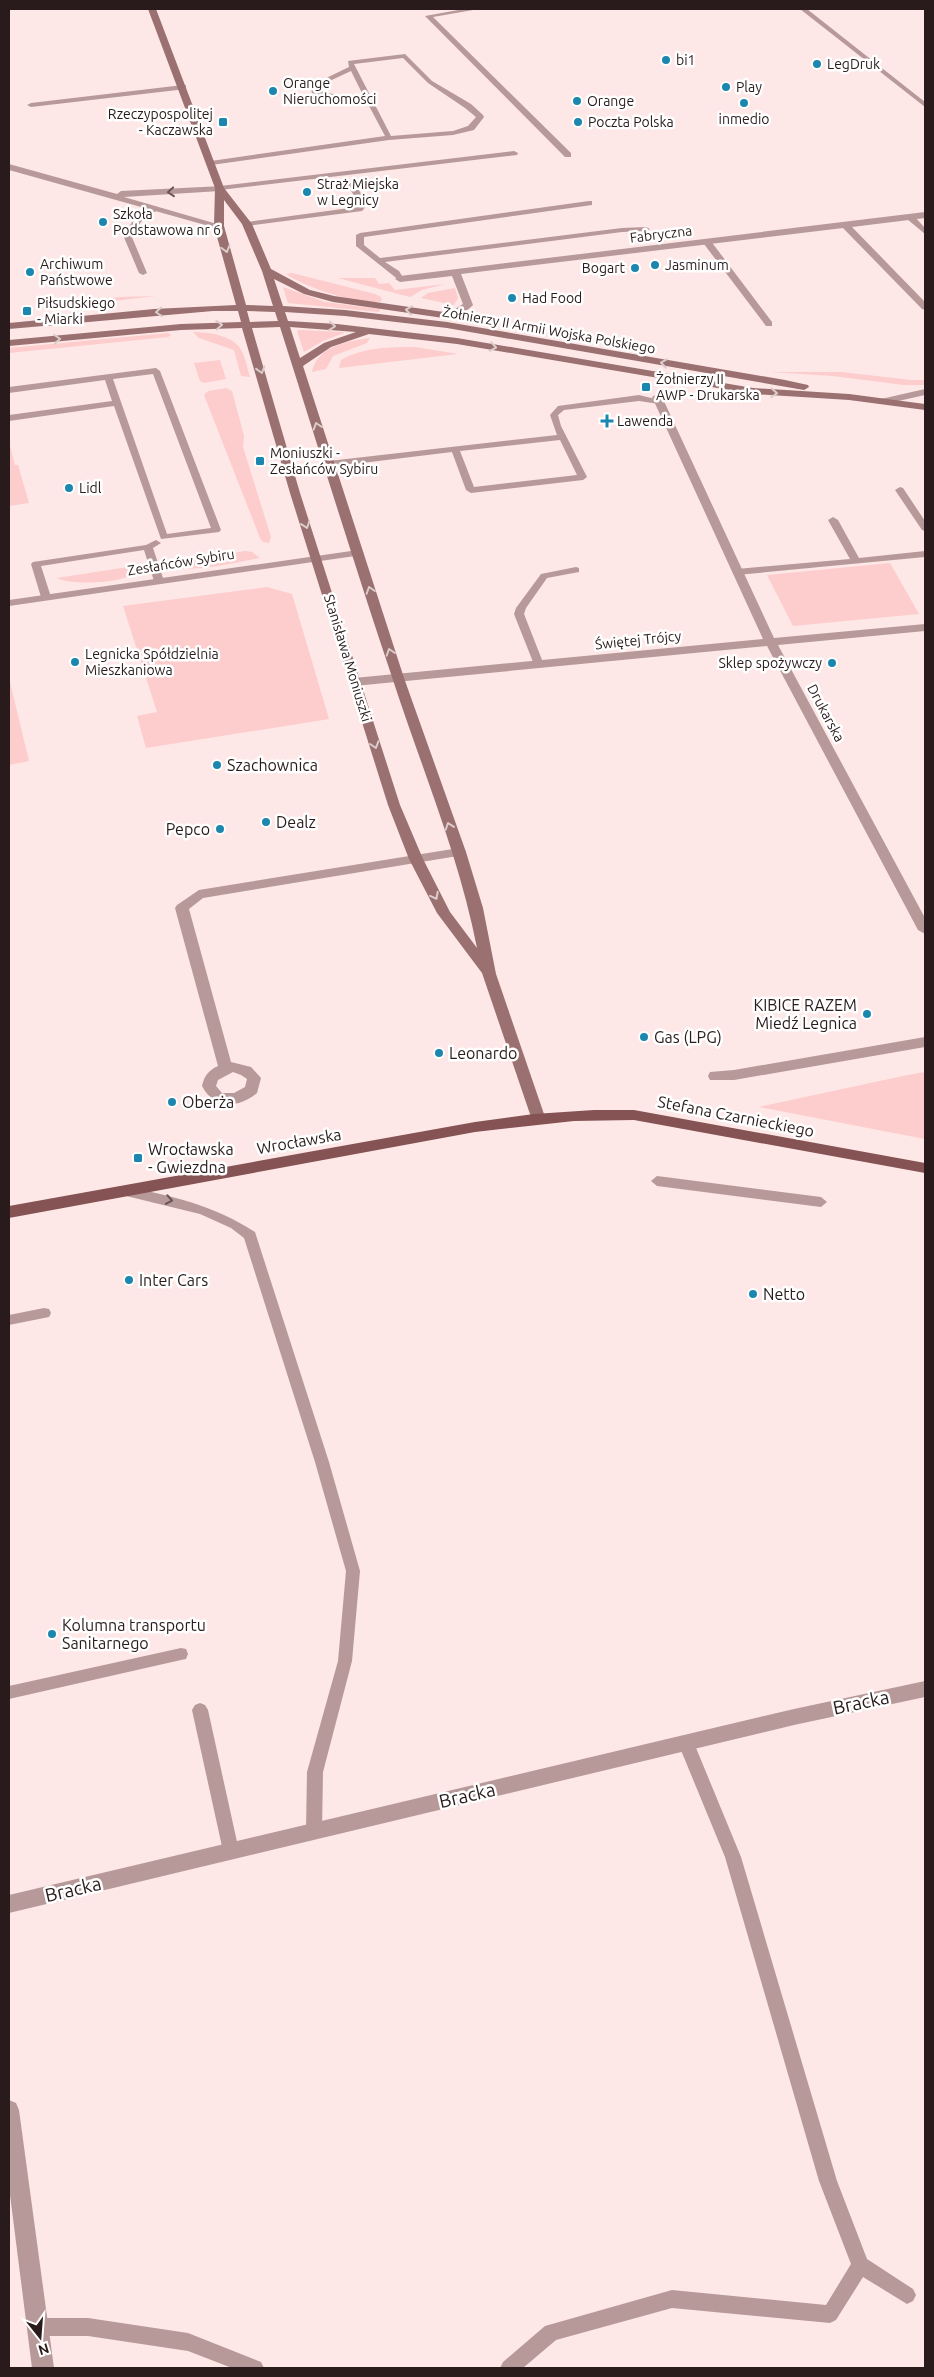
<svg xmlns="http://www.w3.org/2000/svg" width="934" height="2377" font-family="Ubuntu,sans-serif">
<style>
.green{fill:#fdcccc}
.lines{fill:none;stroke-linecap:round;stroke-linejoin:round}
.lane{fill:#b79999;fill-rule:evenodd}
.street{fill:#b79999;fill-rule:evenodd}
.secondary{fill:#9a7070;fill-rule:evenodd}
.primary{fill:#855354;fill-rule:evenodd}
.oneway{stroke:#695454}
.oneway2{stroke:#dccdcd}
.poi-dot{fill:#1b87ae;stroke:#fff;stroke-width:2}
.labels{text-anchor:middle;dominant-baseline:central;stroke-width:5;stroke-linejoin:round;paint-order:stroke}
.far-poi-label{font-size:14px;fill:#291b1b;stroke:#fff;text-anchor:start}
.far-street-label{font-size:14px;fill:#291b1b;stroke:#fff}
.poi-label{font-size:16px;fill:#291b1b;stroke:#fff;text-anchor:start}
.street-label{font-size:16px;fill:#291b1b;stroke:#fff}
.near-street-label{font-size:19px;fill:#291b1b;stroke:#fff}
</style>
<rect width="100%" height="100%" fill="#fee7e7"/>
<!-- green -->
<path class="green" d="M 292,273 L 375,294 L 381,297 L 382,301 C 362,307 305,287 286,274 Z
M 338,278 L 375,278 L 379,284 L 389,283 L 395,290 L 445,284 L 422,290 L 410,297 Z
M 283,287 L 325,302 L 380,309 L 379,312 L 288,303 Z
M 455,288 L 458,298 L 454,305 L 421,298 L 428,293 Z
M 156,296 L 78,305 L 77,301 L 121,297 Z
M 300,330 L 343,332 L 344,333 L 323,341 L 304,352 L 297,331 Z
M 193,332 C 208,332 233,335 241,350 C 246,358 247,369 250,377 L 241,376 L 234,350 L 199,338 Z
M 168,333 L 171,335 L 168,337 L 9,353 L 9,348 Z
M 370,338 L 367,343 L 333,356 L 326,369 L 312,372 C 317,346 348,341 370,338 Z
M 415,347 L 458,354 L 339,368 L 341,360 C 364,347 389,347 415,347 Z
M 220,360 L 226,379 L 204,383 L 200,381 L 194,363 Z
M 770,372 L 841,372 L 911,380 L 925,380 L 925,385 L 904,385 L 833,376 Z
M 226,388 L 232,391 L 244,436 L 243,447 L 271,537 L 269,543 L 263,542 L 260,538 L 204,395 L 208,391 Z
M 9,442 L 15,465 L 18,465 L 29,503 L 9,506 Z
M 245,551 L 252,552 L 260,558 C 240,561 183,576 167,564 Z
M 890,563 L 919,614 L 793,626 L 767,575 Z
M 128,567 L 140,568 C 132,584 72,586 57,578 Z
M 267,587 L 292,594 L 329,719 L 146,748 L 137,716 L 157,712 L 123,606 Z
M 9,678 L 29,761 L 9,765 Z
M 925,1072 L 925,1139 L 759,1107 L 903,1076 Z"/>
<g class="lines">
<!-- lane -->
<path class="lane" d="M 464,9 L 479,9 L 433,17 L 571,153 L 571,157 L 565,157 L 425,16 Z
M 800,9 L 807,9 L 925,102 L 925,107 Z
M 405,54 L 432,81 L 471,104 L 483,115 L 484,117 L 474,130 L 453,135 L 389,140 L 211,165 L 207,163 L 211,161 L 385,136 L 368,104 L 325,97 L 312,93 L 311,89 L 316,83 L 349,67 L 348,61 ZM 403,58 L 428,83 L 465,108 L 476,117 L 468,126 L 453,131 L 391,136 L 354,64 ZM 351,71 L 365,99 L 327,93 L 319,90 L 321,85 Z
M 183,85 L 186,85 L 186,89 L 31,107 L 27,105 L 31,103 Z
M 514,151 L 518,153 L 517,155 L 220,190 L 216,188 L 220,186 Z
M 348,183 L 354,183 L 368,204 L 362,211 L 247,226 L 243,224 L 247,222 L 357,207 L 360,204 L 347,185 Z
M 589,201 L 592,201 L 592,205 L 364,237 L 364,245 L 380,258 L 622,228 L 646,227 L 650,229 L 646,231 L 622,232 L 385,262 L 399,271 L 404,279 L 400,281 L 356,246 L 356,235 L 360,233 Z
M 155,206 L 159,208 L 158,210 L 144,218 L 131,235 L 147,273 L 143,275 L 139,273 L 123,235 L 138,214 Z
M 907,215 L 913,215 L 925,228 L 925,234 L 907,219 Z
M 704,240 L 710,240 L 772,322 L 772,326 L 766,326 L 704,244 Z
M 156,368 L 160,371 L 221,530 L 219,532 L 161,539 L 114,406 L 9,421 L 9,415 L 112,401 L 105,380 L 9,393 L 9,387 ZM 153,374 L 211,528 L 167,534 L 113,379 Z
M 639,395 L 663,401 L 659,404 L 639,401 L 564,410 L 558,415 L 561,426 L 587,477 L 583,480 L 471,493 L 466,490 L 452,452 L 329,467 L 325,464 L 329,461 L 557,435 L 550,415 L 558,406 ZM 560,440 L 577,475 L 474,487 L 460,451 Z
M 900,487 L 903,488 L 925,521 L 925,531 L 922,530 L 895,490 Z
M 833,517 L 838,520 L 859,558 L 925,551 L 925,557 L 737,575 L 732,572 L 737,569 L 850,559 L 828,520 Z
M 156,540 L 161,543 L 153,548 L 164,581 L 162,583 L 156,583 L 154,581 L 144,550 L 41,566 L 51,597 L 46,600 L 41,597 L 31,564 L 33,562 L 146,545 Z
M 576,567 L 579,568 L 579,572 L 547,578 L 526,608 L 524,614 L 544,665 L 539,668 L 535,667 L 514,614 L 516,608 L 541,574 Z
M 657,1176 L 821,1197 L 827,1202 L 821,1207 L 657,1186 L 651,1181 Z
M 122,1186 C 169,1195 214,1205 255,1232 L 329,1462 L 360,1571 L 352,1661 L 323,1772 L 322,1831 L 320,1836 L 314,1838 L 308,1836 L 306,1831 L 307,1772 L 338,1661 L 346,1571 L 315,1462 L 244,1238 L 231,1228 L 200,1214 L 118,1194 L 116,1191 L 118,1188 Z
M 44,1308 L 49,1309 L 51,1313 L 49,1317 L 9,1325 L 9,1315 Z
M 181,1648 L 186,1649 L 188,1654 L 186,1659 L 181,1660 L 9,1699 L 9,1686 Z
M 200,1703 L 205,1705 L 208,1710 L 239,1851 L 237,1856 L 231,1858 L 225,1856 L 223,1851 L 192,1710 L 195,1705 Z
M 686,1736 L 691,1738 L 694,1743 L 741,1857 L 837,2181 L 867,2259 L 913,2289 L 916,2295 L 913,2301 L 907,2304 L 863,2277 L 836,2320 L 830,2323 L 672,2308 L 556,2340 L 523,2368 L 500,2368 L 503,2362 L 545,2326 L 672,2290 L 826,2305 L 851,2264 L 819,2181 L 725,1857 L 678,1743 L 681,1738 Z
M 38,2318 L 88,2318 L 188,2333 L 261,2362 L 264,2368 L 232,2368 L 188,2351 L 88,2336 L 38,2336 L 32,2333 L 29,2327 L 32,2321 Z"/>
<!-- street -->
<path class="street" d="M 9,164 L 117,194 L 121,191 L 223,186 L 223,190 L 220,191 L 124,197 L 224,226 L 216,228 L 9,170 Z
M 925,212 L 925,218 L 852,227 L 925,302 L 925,310 L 922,309 L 843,228 L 461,274 L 473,305 C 464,314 453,318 441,316 L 441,312 L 455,309 L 463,304 L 452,276 L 400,282 L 395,279 L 400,276 Z
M 925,389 L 925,395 L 885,404 L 880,401 L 881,399 Z
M 657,394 L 662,397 L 774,638 L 925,624 L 925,631 L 778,645 L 925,918 L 925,934 L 918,930 L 767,646 L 354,686 L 348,682 L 354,678 L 763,639 L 652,397 Z
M 358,550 L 364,553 L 362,555 L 9,606 L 9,600 Z
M 459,848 L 464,849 L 466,852 L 464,855 L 203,898 L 189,909 L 231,1062 L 251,1067 L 261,1078 L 257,1093 C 238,1109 214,1109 202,1086 C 204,1076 209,1070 218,1066 L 175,908 L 177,905 L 199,890 ZM 233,1072 L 241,1075 L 247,1079 L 245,1087 L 234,1093 L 222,1093 L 216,1086 L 218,1080 Z
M 925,1037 L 925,1047 L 734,1080 L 710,1080 L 708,1076 L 710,1072 L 734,1070 Z
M 925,1681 L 925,1697 L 794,1725 L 9,1913 L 9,1895 L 794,1709 Z
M 9,2100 L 16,2103 L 19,2110 L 54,2368 L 32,2368 L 9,2187 Z"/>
<!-- secondary -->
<path class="secondary" d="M 148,9 L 156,9 L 224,188 L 252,224 L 271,269 L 310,290 L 334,296 L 471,316 L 476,319 L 471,322 L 333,302 L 304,294 L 274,279 L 283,306 L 345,310 L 447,322 L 785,380 L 808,385 L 809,387 L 804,390 L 447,328 L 345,316 L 285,312 L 288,321 L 337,324 L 457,338 L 753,388 L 849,394 L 925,404 L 925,410 L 849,400 L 753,394 L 457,344 L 369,334 L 331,347 L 303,366 L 404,678 L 466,852 L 483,908 L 496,974 L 545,1117 L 543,1121 L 533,1121 L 531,1117 L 482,973 L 437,913 L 409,859 L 388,805 L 290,493 L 242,328 L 181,330 L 9,346 L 9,340 L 181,324 L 241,322 L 238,311 L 213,311 L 9,329 L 9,323 L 154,309 L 236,305 L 214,226 L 215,188 ZM 224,200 L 242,224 L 262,271 L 273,306 L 246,305 L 224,226 ZM 247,311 L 275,312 L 278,321 L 250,322 ZM 280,327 C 317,443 353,561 392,677 C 421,767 459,855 477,948 L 450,912 L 423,859 L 400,805 L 300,493 L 252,328 ZM 290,327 L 356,332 L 324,343 L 300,358 Z"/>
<!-- primary -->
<path class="primary" d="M 594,1110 L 634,1110 L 925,1163 L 925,1173 L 634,1120 L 574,1121 L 475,1132 L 9,1218 L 9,1206 L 475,1122 L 534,1114 Z"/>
</g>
<!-- one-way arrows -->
<defs><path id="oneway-chevron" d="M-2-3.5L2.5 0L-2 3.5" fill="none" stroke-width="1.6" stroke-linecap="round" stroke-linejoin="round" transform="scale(1.25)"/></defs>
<g class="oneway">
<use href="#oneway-chevron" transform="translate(171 192) rotate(175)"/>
<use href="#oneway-chevron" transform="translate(169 1200) rotate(10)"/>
</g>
<g class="oneway2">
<use href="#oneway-chevron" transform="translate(226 249) rotate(74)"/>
<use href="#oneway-chevron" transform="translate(409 310) rotate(-172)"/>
<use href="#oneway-chevron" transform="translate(159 312) rotate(175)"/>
<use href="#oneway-chevron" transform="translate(219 325) rotate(-3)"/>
<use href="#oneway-chevron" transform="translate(332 326) rotate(4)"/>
<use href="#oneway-chevron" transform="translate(57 339) rotate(-5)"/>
<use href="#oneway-chevron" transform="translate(493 347) rotate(10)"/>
<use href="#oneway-chevron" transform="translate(664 363) rotate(-172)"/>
<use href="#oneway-chevron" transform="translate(261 370) rotate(73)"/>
<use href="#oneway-chevron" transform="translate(774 393) rotate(3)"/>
<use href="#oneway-chevron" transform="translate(317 426) rotate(-108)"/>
<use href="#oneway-chevron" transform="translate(306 525) rotate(71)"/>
<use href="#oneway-chevron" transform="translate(370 590) rotate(-108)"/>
<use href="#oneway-chevron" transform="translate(390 652) rotate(-108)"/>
<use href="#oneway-chevron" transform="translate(375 745) rotate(72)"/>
<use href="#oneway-chevron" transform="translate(449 826) rotate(-109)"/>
<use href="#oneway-chevron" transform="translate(435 896) rotate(62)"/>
</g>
<!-- markers -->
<g class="poi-dot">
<circle cx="666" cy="60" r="5"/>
<circle cx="817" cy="64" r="5"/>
<circle cx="726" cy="87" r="5"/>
<circle cx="273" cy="91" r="5"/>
<circle cx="577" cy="101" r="5"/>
<circle cx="744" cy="103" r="5"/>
<rect x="218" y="117" width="10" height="10" rx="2.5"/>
<circle cx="578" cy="122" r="5"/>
<circle cx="307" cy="192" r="5"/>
<circle cx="103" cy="222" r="5"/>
<circle cx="655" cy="265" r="5"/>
<circle cx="635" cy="268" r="5"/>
<circle cx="30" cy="272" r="5"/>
<circle cx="512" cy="298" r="5"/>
<rect x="22" y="306" width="10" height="10" rx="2.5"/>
<rect x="641" y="382" width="10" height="10" rx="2.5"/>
<path d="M604.5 413.5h5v5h5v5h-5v5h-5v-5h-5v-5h5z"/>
<rect x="255" y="456" width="10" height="10" rx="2.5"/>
<circle cx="69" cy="488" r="5"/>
<circle cx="75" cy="662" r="5"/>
<circle cx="832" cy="663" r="5"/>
<circle cx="217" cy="765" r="5"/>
<circle cx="266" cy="822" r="5"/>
<circle cx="220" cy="829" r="5"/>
<circle cx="867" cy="1014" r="5"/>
<circle cx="644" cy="1037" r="5"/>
<circle cx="439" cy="1053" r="5"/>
<circle cx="172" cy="1102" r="5"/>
<rect x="133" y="1153" width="10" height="10" rx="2.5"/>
<circle cx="129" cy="1280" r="5"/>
<circle cx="753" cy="1294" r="5"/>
<circle cx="52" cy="1634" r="5"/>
</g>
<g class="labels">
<!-- far-poi labels -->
<g class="far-poi-label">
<text x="676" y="60">bi1</text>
<text x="827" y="64">LegDruk</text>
<text x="283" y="83">Orange<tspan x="283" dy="16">Nieruchomości</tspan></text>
<text x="736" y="87">Play</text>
<text x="587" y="101">Orange</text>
<text x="213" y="114" text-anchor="end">Rzeczypospolitej<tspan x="213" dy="16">- Kaczawska</tspan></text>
<text x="744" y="119" text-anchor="middle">inmedio</text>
<text x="588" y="122">Poczta Polska</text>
<text x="317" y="184">Straż Miejska<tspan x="317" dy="16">w Legnicy</tspan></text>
<text x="113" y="214">Szkoła<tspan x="113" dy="16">Podstawowa nr 6</tspan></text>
<text x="40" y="264">Archiwum<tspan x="40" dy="16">Państwowe</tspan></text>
<text x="665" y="265">Jasminum</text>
<text x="625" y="268" text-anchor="end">Bogart</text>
<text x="522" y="298">Had Food</text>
<text x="37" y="303">Piłsudskiego<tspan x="37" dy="16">- Miarki</tspan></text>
<text x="656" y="379">Żołnierzy II<tspan x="656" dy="16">AWP - Drukarska</tspan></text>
<text x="617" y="421">Lawenda</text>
<text x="270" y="453">Moniuszki -<tspan x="270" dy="16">Zesłańców Sybiru</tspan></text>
<text x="79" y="488">Lidl</text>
<text x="85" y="654">Legnicka Spółdzielnia<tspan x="85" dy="16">Mieszkaniowa</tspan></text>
<text x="822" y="663" text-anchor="end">Sklep spożywczy</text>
</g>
<!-- far-street labels -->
<g class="far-street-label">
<text transform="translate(661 234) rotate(-7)">Fabryczna</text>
<text transform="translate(549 330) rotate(10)">Żołnierzy II Armii Wojska Polskiego</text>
<text transform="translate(181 562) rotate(-9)">Zesłańców Sybiru</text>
<text transform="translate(638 640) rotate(-6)">Świętej Trójcy</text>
<text transform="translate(348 658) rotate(73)">Stanisława Moniuszki</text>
<text transform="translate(826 713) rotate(62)">Drukarska</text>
</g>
<!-- poi labels -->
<g class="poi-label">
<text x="227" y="765">Szachownica</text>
<text x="276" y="822">Dealz</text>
<text x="210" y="829" text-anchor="end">Pepco</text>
<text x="857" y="1005" text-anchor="end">KIBICE RAZEM<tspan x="857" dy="18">Miedź Legnica</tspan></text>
<text x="654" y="1037">Gas (LPG)</text>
<text x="449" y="1053">Leonardo</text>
<text x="182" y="1102">Oberża</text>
<text x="148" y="1149">Wrocławska<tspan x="148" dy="18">- Gwiezdna</tspan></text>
<text x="139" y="1280">Inter Cars</text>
<text x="763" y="1294">Netto</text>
<text x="62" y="1625">Kolumna transportu<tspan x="62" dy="18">Sanitarnego</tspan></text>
</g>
<!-- street labels -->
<g class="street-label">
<text transform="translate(736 1116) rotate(11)">Stefana Czarnieckiego</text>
<text transform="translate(299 1141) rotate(-10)">Wrocławska</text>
</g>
<!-- near-street labels -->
<g class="near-street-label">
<text transform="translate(861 1702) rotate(-12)">Bracka</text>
<text transform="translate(467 1795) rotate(-13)">Bracka</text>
<text transform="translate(73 1889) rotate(-13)">Bracka</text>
</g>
</g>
<!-- border -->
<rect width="934" height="2377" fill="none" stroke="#291b1b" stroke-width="20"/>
<!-- north arrow -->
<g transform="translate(40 2337) rotate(163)" stroke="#ffffff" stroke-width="4" paint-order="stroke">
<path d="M0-4L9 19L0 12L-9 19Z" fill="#291b1b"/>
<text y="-8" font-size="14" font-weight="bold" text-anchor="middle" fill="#291b1b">N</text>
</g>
</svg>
